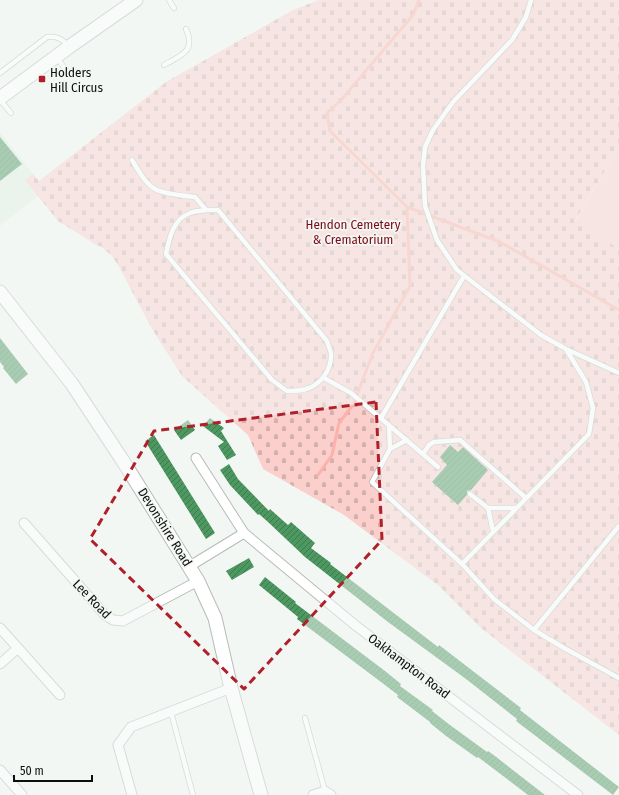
<svg xmlns="http://www.w3.org/2000/svg" width="619" height="795" font-family="'Fira Sans Condensed',sans-serif">
<style>
.built{fill:#e3ede5}
.grass{fill:#facfcc}
.cemetery{fill:url(#cemetery-stones)}
.lines{fill:none;stroke-linecap:round;stroke-linejoin:round}
.stream{stroke:#feb0ab;stroke-width:3}
.building{fill:url(#building-hatch)}
.lane-casing{stroke:#b7bbb8;stroke-width:6}
.street-casing{stroke:#b7bbb8;stroke-width:11}
.secondary-casing{stroke:#b7bbb8;stroke-width:15}
.lane{stroke:#fff;stroke-width:4.5}
.street{stroke:#fff;stroke-width:9}
.secondary{stroke:#fff;stroke-width:13}
.marked{fill:none;stroke:#b11f2a;stroke-width:3;stroke-dasharray:8 5;stroke-linejoin:round}
.poi-dot{fill:#b11f2a;stroke:#f3f7f4;stroke-width:1.5}
.labels{text-anchor:middle;dominant-baseline:central;stroke-width:3.5;stroke-linejoin:round;paint-order:stroke}
.poi-label{font-size:13px;fill:#0d0e0d;stroke:#f3f7f4;text-anchor:start}
.park-label{font-size:13px;fill:#7d0a17;stroke:#f3f7f4}
.street-label{font-size:13px;fill:#0d0e0d;stroke:#f3f7f4}
</style>
<defs>
<pattern id="cemetery-stones" width="16" height="16" patternUnits="userSpaceOnUse"><rect width="16" height="16" fill="#facfcc"/><path d="M2 7V4a2 2 0 0 1 4 0v3zM10 15v-3a2 2 0 0 1 4 0v3z" fill="#d5b1ae"/></pattern>
<pattern id="building-hatch" width="6" height="6" patternUnits="userSpaceOnUse"><rect width="6" height="6" fill="#4c9860"/><path d="M-1 1l2-2M0 6l6-6M5 7l2-2" fill="none" stroke="#3e7a4e"/></pattern>
</defs>
<rect width="100%" height="100%" fill="#f3f7f4"/>
<!-- built -->
<path class="built" d="M 0,132 L 33,174 L 26,180 L 38,196 L 0,226 Z"/>
<!-- grass -->
<path class="grass" d="M 619,147 L 619,249 L 575,222 Z"/>
<!-- cemetery -->
<path class="cemetery" d="M 319,0 L 619,0 L 619,147 L 575,221 L 619,249 L 619,735 L 481,628 L 439,586 L 344,515 L 263,469 L 248,435 L 182,376 L 152,329 L 118,265 L 111,255 L 100,246 L 98,246 L 58,221 L 25,180 L 33,174 L 39,181 L 166,82 L 293,10 Z"/>
<g class="lines">
<!-- stream -->
<path class="stream" d="M 419,0 L 413,15 L 342,99 L 327,113 L 330,131 L 407,207 L 500,242 L 619,310
M 318,475 L 332,455 L 339,423 L 353,405 L 373,353 L 410,286 L 407,207"/>
</g>
<!-- building -->
<path class="building" d="M 0,137 L 22,164 L 0,181 Z
M 0,338 L 28,374 L 16,384 L 3,368 L 4,367 L 0,362 Z
M 210,418 L 224,428 L 221,431 L 236,455 L 227,460 L 218,446 L 224,442 L 203,426 Z
M 188,420 L 195,430 L 181,440 L 174,430 Z
M 154,435 L 215,533 L 206,539 L 145,441 Z
M 450,445 L 458,452 L 463,447 L 488,470 L 471,490 L 467,491 L 467,495 L 458,505 L 432,482 L 447,465 L 440,457 Z
M 229,464 L 238,479 L 269,511 L 270,509 L 288,525 L 291,522 L 315,543 L 311,548 L 331,563 L 330,564 L 438,647 L 439,645 L 469,668 L 521,708 L 520,710 L 619,787 L 613,795 L 516,721 L 517,719 L 466,679 L 388,622 L 305,557 L 268,522 L 259,514 L 258,515 L 230,485 L 220,470 Z
M 249,558 L 254,567 L 232,580 L 226,571 Z
M 265,577 L 296,602 L 295,603 L 385,671 L 401,684 L 400,686 L 433,710 L 432,711 L 450,725 L 487,752 L 488,751 L 495,756 L 545,795 L 528,795 L 478,757 L 477,758 L 446,736 L 430,723 L 430,722 L 397,697 L 398,695 L 381,682 L 297,619 L 298,617 L 259,585 Z"/>
<g class="lines">
<!-- lane casing -->
<g class="lane-casing">
<path id="lane" d="M 169,0 L 174,8
M 531,0 L 526,17 L 512,40 L 453,102 L 433,130 L 425,147 L 423,166 L 425,206 L 437,240 L 457,270 L 541,335 L 566,349 L 619,373
M 57,58 L 69,74
M 164,65 C 182,55 196,51 186,29
M 0,73 L 47,37 C 57,36 62,39 69,46
M 0,100 L 11,113
M 132,160 C 138,170 145,183 155,189 C 163,194 186,196 195,197 L 206,210
M 206,210 L 218,210 L 327,341 C 328,345 330,349 331,353 C 332,369 321,385 306,389 C 300,391 293,391 287,391 L 272,380 L 166,254 C 169,239 173,219 190,213 C 194,211 201,211 206,210 Z
M 324,378 L 351,393 L 438,467
M 381,418 L 464,276
M 389,425 L 390,449 L 372,482 L 462,564 L 589,434 L 593,408 L 586,382 L 566,349
M 390,449 L 407,440
M 423,454 L 429,445 L 434,442 L 460,440 L 526,498
M 470,494 L 488,508 L 516,508
M 488,508 L 493,531
M 619,526 L 534,630 L 564,648 L 619,678
M 462,564 L 494,599 L 534,630
M 171,712 L 193,795
M 305,718 L 325,791"/>
</g>
<!-- street casing -->
<g class="street-casing">
<path id="street" d="M 196,458 L 244,533 L 355,625 L 578,795
M 24,523 L 105,615 L 113,620 L 123,621 L 198,581
M 190,566 L 244,533
M 0,628 L 60,695
M 0,664 L 18,648
M 0,770 L 22,795
M 132,795 L 118,745 L 131,727 L 231,688
M 313,795 L 325,791 L 331,795"/>
</g>
<!-- secondary casing -->
<g class="secondary-casing">
<path id="secondary" d="M 0,98 L 69,47 L 136,0
M 0,292 L 72,384 L 123,461 L 198,581 L 215,618 L 231,688 L 261,795"/>
</g>
<!-- lane -->
<use href="#lane" class="lane"/>
<!-- street -->
<use href="#street" class="street"/>
<!-- secondary -->
<use href="#secondary" class="secondary"/>
</g>
<!-- marked area -->
<path d="M0 0H619V795H0ZM 376,402 L 382,540 L 244,689 L 90,539 L 154,431 Z" fill="#f3f7f4" fill-opacity=".55" fill-rule="evenodd"/>
<path class="marked" d="M 376,402 L 382,540 L 244,689 L 90,539 L 154,431 Z"/>
<!-- markers -->
<rect class="poi-dot" x="38" y="75" width="8" height="8" rx="2"/>
<g class="labels">
<!-- poi labels -->
<g class="poi-label">
<text x="50" y="72">Holders<tspan x="50" dy="15">Hill Circus</tspan></text>
</g>
<!-- park labels -->
<g class="park-label">
<text x="353" y="224">Hendon Cemetery<tspan x="353" dy="15">&amp; Crematorium</tspan></text>
</g>
<!-- street labels -->
<g class="street-label">
<text transform="translate(165 527) rotate(58)">Devonshire Road</text>
<text transform="translate(92 599) rotate(46)">Lee Road</text>
<text transform="translate(409 666) rotate(37)">Oakhampton Road</text>
</g>
</g>
<!-- scale -->
<path d="M14 775v6h78v-6" fill="none" stroke="#0d0e0d" stroke-width="2"/>
<text x="20" y="775" font-size="12" fill="#0d0e0d" stroke="#f3f7f4" stroke-width="3" paint-order="stroke">50 m</text>
</svg>
